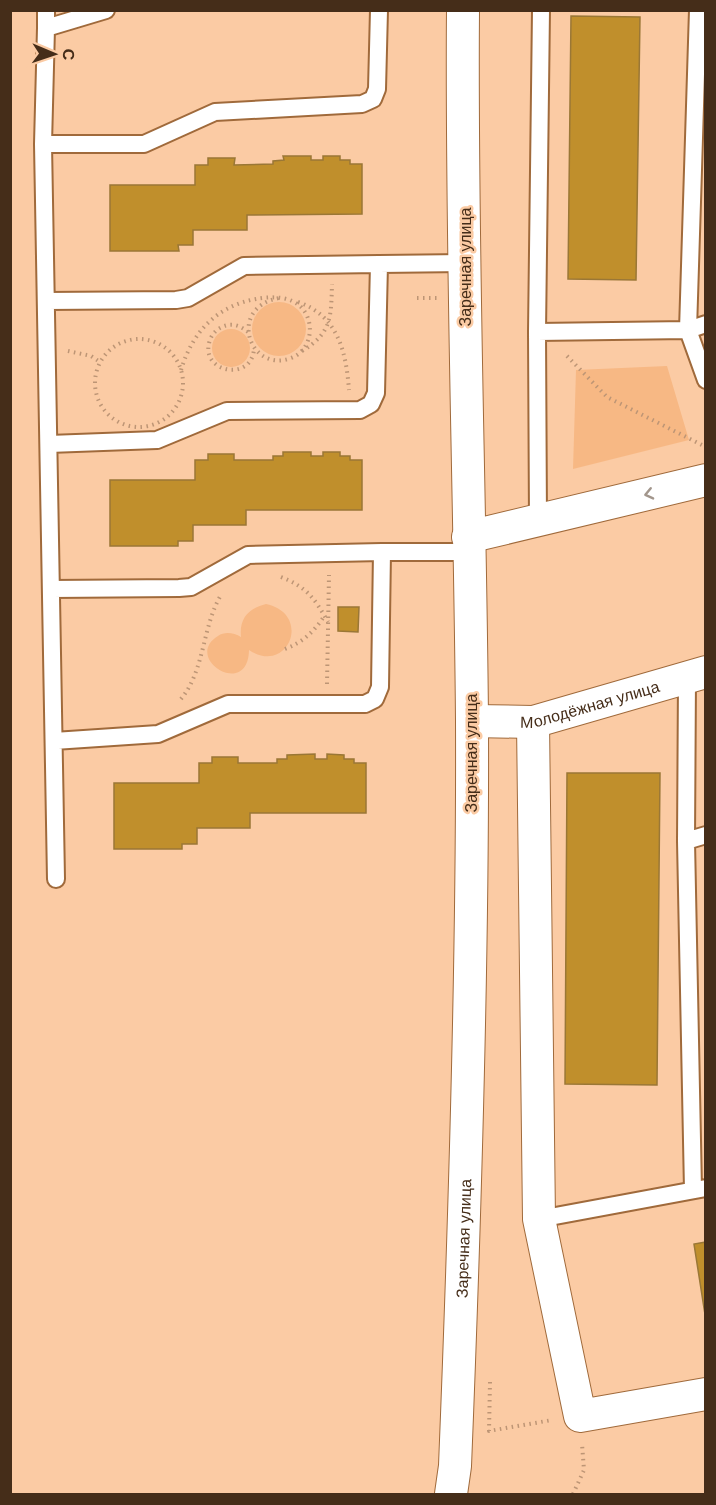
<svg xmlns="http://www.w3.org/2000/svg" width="716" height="1505" font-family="Helvetica,sans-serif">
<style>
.green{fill:#f7b884}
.building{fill:#c08f2c;stroke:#9a7736;stroke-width:1.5}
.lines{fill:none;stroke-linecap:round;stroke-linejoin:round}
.lane-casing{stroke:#a06a3b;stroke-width:20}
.street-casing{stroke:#a06a3b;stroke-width:34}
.path{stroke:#bd9575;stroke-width:4;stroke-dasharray:1.5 4.5;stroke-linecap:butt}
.lane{stroke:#fff;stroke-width:16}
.street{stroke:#fff;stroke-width:32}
.oneway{stroke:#a2968c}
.labels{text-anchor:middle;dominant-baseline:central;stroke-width:5;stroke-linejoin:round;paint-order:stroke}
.street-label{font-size:16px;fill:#452d19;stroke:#fbcba4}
</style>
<rect width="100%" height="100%" fill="#fbcba4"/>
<!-- green -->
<path class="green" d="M252 329a27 27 0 1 1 54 0a27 27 0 1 1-54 0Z
M212 348a19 19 0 1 1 38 0a19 19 0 1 1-38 0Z
M 667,366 L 689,440 L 573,469 L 576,370 Z
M 266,604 C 313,614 288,676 249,650 C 248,700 182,658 218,636 C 225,631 234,633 241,637 C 239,618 249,608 266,604 Z"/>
<!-- building -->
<path class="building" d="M 571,16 L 640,17 L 636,280 L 568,279 Z
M 283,156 L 311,156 L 311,160 L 323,160 L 323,156 L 340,156 L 340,160 L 350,160 L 350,164 L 362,164 L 362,214 L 247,215 L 247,230 L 193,230 L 193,245 L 178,245 L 179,251 L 110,251 L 110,185 L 195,185 L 195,165 L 208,165 L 208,158 L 235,158 L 234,165 L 273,164 L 273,161 L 284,160 Z
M 283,452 L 311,452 L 311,456 L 323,456 L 323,452 L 340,452 L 340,456 L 350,456 L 350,460 L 362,460 L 362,510 L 246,510 L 246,525 L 193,525 L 193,541 L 178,541 L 178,546 L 110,546 L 110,480 L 195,480 L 195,460 L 208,460 L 208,454 L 234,454 L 234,460 L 273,460 L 273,456 L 283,456 Z
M 338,607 L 359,607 L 358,632 L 338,631 Z
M 315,754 L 315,759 L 327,759 L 327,754 L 344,755 L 344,759 L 354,759 L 354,763 L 366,763 L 366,813 L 250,813 L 250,828 L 197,828 L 197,844 L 182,844 L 182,849 L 114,849 L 114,783 L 199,783 L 199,763 L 212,763 L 212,757 L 238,757 L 238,763 L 277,763 L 277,759 L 287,759 L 287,755 Z
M 567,773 L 660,773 L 657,1085 L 565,1084 Z
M 706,1242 L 706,1321 L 694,1244 Z"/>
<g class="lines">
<!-- lane casing -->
<g class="lane-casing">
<path id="lane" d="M 46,10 L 46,28 L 106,10
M 698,10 L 688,330 L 706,324
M 46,28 L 43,144 L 56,879
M 43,144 L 144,144 L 215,112 L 362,104 L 373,99 L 377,89 L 379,10
M 46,301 L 176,300 L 188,298 L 244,266 L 379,264
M 537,332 L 688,330 L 706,380
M 49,444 L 157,440 L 227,411 L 360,410 L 371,404 L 376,393 L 379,264 L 465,263
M 538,520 L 537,332 L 541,10
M 51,589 L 179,588 L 191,587 L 248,555 L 382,552
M 687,678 L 686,841 L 693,1190
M 54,741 L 158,734 L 228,704 L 365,704 L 375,699 L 380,687 L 382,552 L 468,552
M 686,841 L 706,835
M 539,1219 L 706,1188"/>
</g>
<!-- street casing -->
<g class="street-casing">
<g id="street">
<path d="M 468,537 L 706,480"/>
<path id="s1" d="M 472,721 L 533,722 L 706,672"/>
<path d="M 533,722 L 539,1219 L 580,1416 L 706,1394"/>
<path id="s2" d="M 451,1494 L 455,1466 C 465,1218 473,969 472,720 C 470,484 461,247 463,10"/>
</g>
</g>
<!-- path -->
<path class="path" d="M 417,298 L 437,298
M 298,302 C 338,316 346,351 349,390
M 248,332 C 241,326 232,322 222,327 C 217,329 212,334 210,340 C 198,373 254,383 254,347
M95 383a44 44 0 1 1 88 0a44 44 0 1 1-88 0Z
M 68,351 L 91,356 L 100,362
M 302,351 C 332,333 331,317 332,284
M 567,356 L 607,397 L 704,446
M 181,370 C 192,333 216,306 256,299 C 266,297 282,296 292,301 C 316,311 316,349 291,358 C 250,374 226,308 279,298
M 281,577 C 307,587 315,599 328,622
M 285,649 C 303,642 314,632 325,615
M 327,684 L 329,575
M 181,699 C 205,670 202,627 221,595
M 490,1382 L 489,1431 L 552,1420
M 573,1494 L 584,1470 L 582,1444"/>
<!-- lane -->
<use href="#lane" class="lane"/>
<!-- street -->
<use href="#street" class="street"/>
</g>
<!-- one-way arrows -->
<defs><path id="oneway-chevron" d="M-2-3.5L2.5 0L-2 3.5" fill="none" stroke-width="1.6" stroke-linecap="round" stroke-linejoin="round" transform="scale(1.5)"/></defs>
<use class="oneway" href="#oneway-chevron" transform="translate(649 494) rotate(167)"/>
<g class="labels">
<!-- street labels -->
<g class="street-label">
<text transform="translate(465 267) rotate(-90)">Заречная улица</text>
<text stroke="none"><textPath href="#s1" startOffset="120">Молодёжная улица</textPath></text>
<text transform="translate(471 753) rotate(-90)">Заречная улица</text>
<text stroke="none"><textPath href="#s2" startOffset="256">Заречная улица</textPath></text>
</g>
</g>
<!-- border -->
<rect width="716" height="1505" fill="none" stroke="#452d19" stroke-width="24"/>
<!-- north arrow -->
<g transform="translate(54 54) rotate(92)" stroke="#fbcba4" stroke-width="4.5" paint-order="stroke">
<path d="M0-4.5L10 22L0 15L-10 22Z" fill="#452d19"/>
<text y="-9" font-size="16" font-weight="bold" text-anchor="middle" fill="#452d19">С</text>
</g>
</svg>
